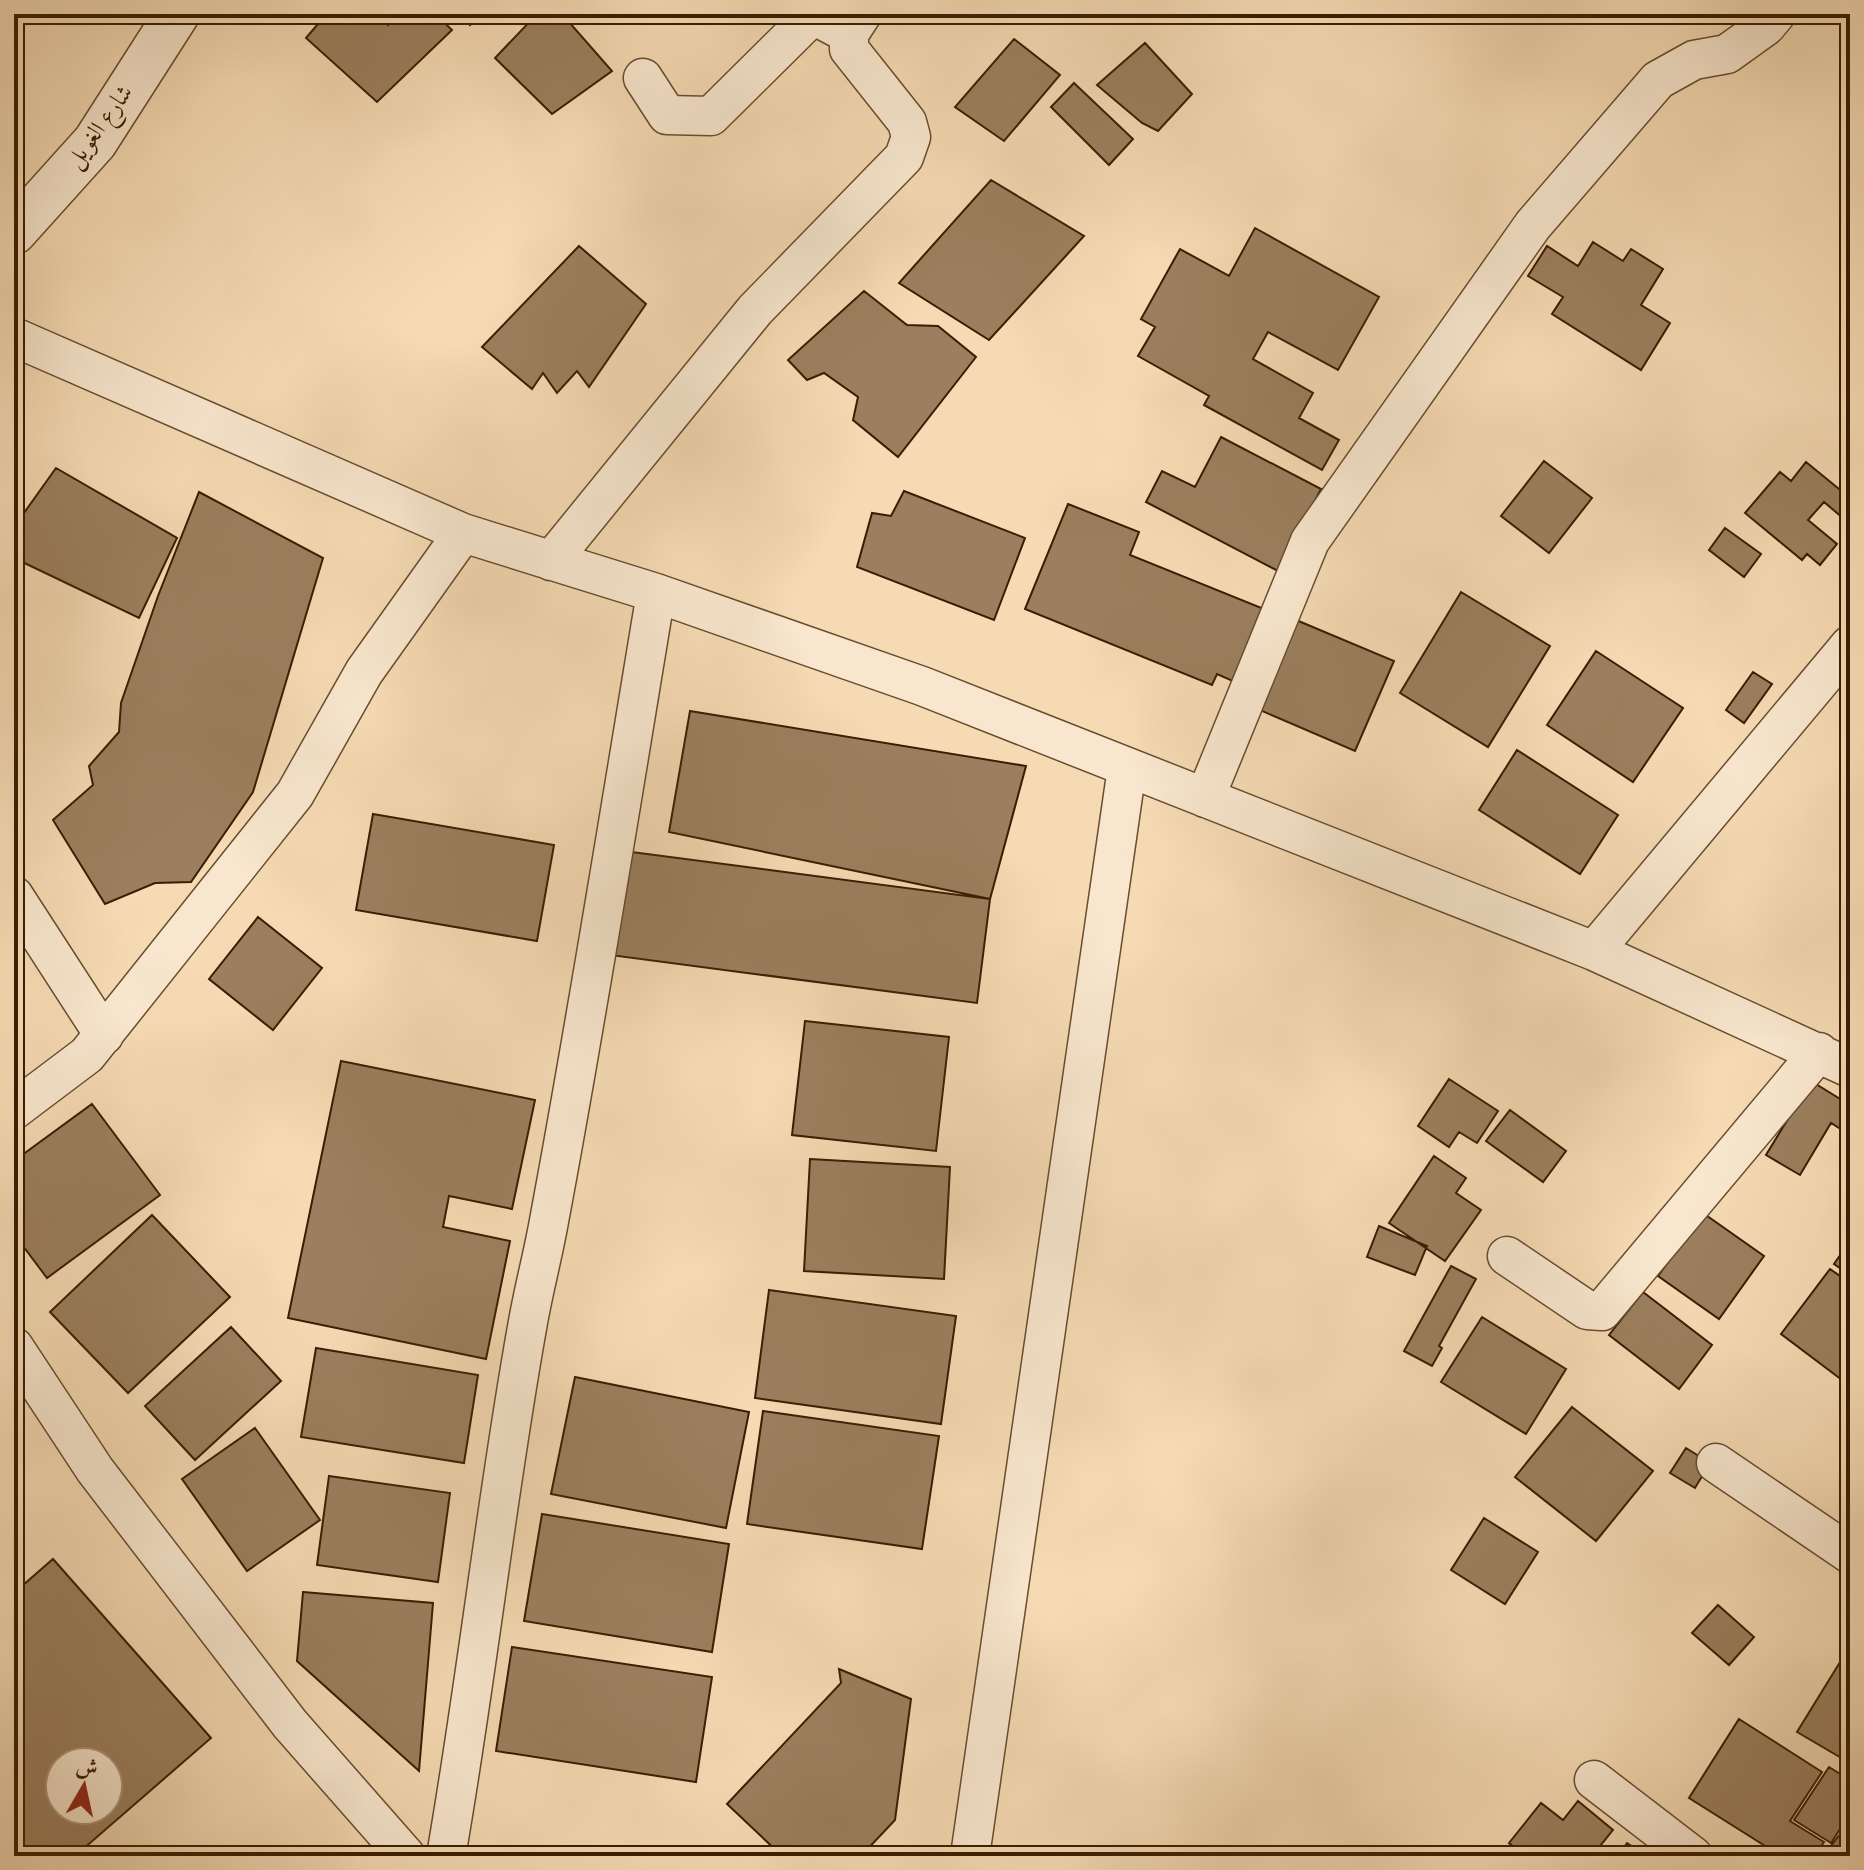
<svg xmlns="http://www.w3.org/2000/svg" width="1864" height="1870" font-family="'IM FELL English',Amiri,serif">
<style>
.building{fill:#9b7f5e;stroke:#3a1d02;stroke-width:2;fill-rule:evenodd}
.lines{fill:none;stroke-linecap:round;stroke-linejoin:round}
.minor-casing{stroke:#694c2e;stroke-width:41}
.tertiary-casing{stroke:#694c2e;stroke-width:47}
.minor{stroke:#f8e7ce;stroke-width:38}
.tertiary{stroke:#f8e7ce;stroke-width:44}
.labels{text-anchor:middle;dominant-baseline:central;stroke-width:6;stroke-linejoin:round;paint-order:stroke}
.street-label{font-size:24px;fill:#3a1d02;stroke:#f8e7ce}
</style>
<rect width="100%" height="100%" fill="#f5dab3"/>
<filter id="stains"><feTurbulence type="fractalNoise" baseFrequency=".0025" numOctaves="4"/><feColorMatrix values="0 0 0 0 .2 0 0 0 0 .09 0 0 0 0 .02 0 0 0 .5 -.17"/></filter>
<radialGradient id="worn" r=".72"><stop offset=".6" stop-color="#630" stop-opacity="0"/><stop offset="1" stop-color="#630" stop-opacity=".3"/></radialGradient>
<!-- building -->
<path class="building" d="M 318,14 L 376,14 L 388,25 L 397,14 L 435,14 L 452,30 L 377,102 L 306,38 L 324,17 Z
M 463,14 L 485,14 L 470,25 Z
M 537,14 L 562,14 L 612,71 L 552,114 L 495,58 Z
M 1014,39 L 1060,75 L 1004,141 L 955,107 Z
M 1145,43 L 1192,94 L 1158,131 L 1142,123 L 1097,85 Z
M 1074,83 L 1133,139 L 1109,165 L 1051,107 Z
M 991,180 L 1084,236 L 989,340 L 899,283 Z
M 1255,228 L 1379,297 L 1338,370 L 1268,332 L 1253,359 L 1313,393 L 1299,418 L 1339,440 L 1322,470 L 1204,405 L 1209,396 L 1138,356 L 1155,327 L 1141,319 L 1180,249 L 1229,276 Z
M 1593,242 L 1623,261 L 1631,249 L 1663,269 L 1641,305 L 1670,323 L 1641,370 L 1552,314 L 1563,297 L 1528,276 L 1547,246 L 1578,266 Z
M 579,246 L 646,304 L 589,387 L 577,371 L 557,393 L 543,373 L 532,389 L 482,347 Z
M 864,291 L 907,325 L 938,326 L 976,357 L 898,457 L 853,420 L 858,397 L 824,373 L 807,380 L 788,360 Z
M 1221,437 L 1321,489 L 1278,571 L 1146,502 L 1162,471 L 1195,487 Z
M 1544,461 L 1592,498 L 1549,553 L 1501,516 Z
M 1806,462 L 1850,498 L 1850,524 L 1824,502 L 1808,520 L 1837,544 L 1820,565 L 1807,554 L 1802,560 L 1745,513 L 1780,472 L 1791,481 Z
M 56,468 L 177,538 L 139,618 L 14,558 L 14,527 Z
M 904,491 L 1025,538 L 994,620 L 857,567 L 872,513 L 891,516 Z
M 199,492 L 323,558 L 253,792 L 191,882 L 155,883 L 105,904 L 53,820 L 93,785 L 89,766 L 119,732 L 121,703 L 158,596 Z
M 1068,504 L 1139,532 L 1130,555 L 1264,609 L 1235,682 L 1217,674 L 1212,685 L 1025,609 Z
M 1725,528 L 1761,554 L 1744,577 L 1709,550 Z
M 1461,592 L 1550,646 L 1488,747 L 1400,693 Z
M 1277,612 L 1394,661 L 1355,751 L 1239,701 Z
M 1596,651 L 1683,708 L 1633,782 L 1547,725 Z
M 1753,672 L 1772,684 L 1744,723 L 1726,710 Z
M 690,711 L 1026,766 L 990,899 L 669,832 Z
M 1517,750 L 1618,815 L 1580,874 L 1479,810 Z
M 373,814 L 554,845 L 537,941 L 356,910 Z
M 624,851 L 990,899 L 977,1003 L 610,955 Z
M 258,917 L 322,968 L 273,1030 L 209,979 Z
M 805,1021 L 949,1037 L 936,1151 L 792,1135 Z
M 341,1061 L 535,1100 L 512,1209 L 449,1196 L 443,1227 L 510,1241 L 486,1359 L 288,1318 Z
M 1449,1079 L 1498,1111 L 1477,1143 L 1459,1132 L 1449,1147 L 1418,1126 Z
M 1811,1081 L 1850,1105 L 1850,1135 L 1831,1123 L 1800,1175 L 1766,1155 Z
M 92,1104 L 160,1195 L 47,1278 L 14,1234 L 14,1161 Z
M 1510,1110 L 1566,1151 L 1543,1182 L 1486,1141 Z
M 1434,1156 L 1466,1178 L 1456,1193 L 1481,1210 L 1445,1261 L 1389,1223 Z
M 810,1159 L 950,1167 L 944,1279 L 804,1271 Z
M 1703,1213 L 1764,1256 L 1719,1319 L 1658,1276 Z
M 152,1215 L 230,1297 L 128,1393 L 50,1312 Z
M 1379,1226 L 1427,1246 L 1415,1275 L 1367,1257 Z
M 1850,1241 L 1850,1275 L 1834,1264 Z
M 1451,1266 L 1476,1279 L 1439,1346 L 1442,1348 L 1432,1366 L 1404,1351 Z
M 1830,1269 L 1850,1283 L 1850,1386 L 1781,1334 Z
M 769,1290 L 956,1316 L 941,1424 L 755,1398 Z
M 1643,1292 L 1712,1345 L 1679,1389 L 1609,1335 Z
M 1482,1317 L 1566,1369 L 1526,1434 L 1441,1382 Z
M 231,1327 L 281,1381 L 195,1460 L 145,1406 Z
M 316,1348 L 478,1375 L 464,1463 L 301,1437 Z
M 575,1377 L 749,1412 L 726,1528 L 551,1494 Z
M 1572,1407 L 1653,1471 L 1596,1541 L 1515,1477 Z
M 763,1411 L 939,1436 L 922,1549 L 747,1524 Z
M 255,1428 L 320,1520 L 247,1571 L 182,1479 Z
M 1686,1448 L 1710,1463 L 1695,1488 L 1670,1473 Z
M 329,1476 L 450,1493 L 438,1582 L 317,1565 Z
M 542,1514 L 729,1544 L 712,1652 L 524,1621 Z
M 1484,1518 L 1538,1552 L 1505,1604 L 1451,1570 Z
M 53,1559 L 211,1738 L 75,1856 L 22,1856 L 14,1847 L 14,1593 ZM 60,1762 L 108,1762 L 108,1810 L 60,1810 Z
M 303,1592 L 433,1603 L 419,1771 L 297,1661 Z
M 1718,1605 L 1754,1637 L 1729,1665 L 1692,1633 Z
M 512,1647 L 712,1677 L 696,1782 L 496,1751 Z
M 1845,1654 L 1850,1657 L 1850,1763 L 1797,1732 Z
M 839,1669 L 911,1699 L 895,1820 L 861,1856 L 782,1856 L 727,1804 L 841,1683 Z
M 1739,1719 L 1822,1772 L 1790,1821 L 1824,1842 L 1815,1856 L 1781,1856 L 1689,1798 Z
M 1829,1767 L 1850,1780 L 1850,1820 L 1847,1818 L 1831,1843 L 1794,1820 Z
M 1578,1801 L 1613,1830 L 1592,1856 L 1525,1856 L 1509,1843 L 1541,1803 L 1563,1820 Z
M 1845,1828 L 1850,1832 L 1850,1856 L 1823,1856 Z
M 1627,1843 L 1647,1856 L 1618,1856 Z"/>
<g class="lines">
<!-- minor casing -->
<g class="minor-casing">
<path id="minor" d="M 643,78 L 667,115 L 711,116 L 813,15 L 849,34
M 14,337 L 463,533 L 656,593 L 922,686 L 1594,951 L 1850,1068
M 551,561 L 755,310 L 904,157 L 911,137 L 907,122 L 849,49 L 849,34 L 862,14
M 1205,798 L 1310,541 L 1533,225 L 1658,80 L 1694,60 L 1727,54 L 1766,26 L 1776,14
M 14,896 L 104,1035
M 1594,951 L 1850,645
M 14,1110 L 87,1055 L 295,794 L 364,672 L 463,533
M 1507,1256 L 1587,1310 L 1602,1311 L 1819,1052
M 14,1347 L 95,1470 L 290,1724 L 406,1856
M 1716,1463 L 1850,1554
M 1594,1780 L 1693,1856
M 446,1856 C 477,1679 496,1499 528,1322 C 534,1288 543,1255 549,1221 C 588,1013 621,803 656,593
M 970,1856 L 1127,768"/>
</g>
<!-- tertiary casing -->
<g class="tertiary-casing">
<path id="tertiary" d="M 14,232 L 95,142 L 177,14"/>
</g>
<!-- minor -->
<use href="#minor" class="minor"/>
<!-- tertiary -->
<use href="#tertiary" class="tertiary"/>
</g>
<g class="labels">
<!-- street labels -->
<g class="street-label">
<text transform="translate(100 127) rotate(-54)">شارع الغويل</text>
</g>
</g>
<!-- margin -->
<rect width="1864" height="1870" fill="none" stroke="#f5dab3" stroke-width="48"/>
<rect x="16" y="16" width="1832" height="1838" fill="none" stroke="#3a1d02" stroke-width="4"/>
<rect x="24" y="24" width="1816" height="1822" fill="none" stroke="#3a1d02" stroke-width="2"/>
<!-- north arrow -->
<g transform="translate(84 1786) rotate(9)"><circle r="38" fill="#f8e7ce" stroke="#ac967c" stroke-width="2"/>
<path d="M0-6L14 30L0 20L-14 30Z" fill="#8f2418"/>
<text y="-12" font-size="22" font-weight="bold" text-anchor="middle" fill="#3a1d02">ش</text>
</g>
<rect width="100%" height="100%" filter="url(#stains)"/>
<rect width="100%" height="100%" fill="url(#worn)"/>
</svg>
